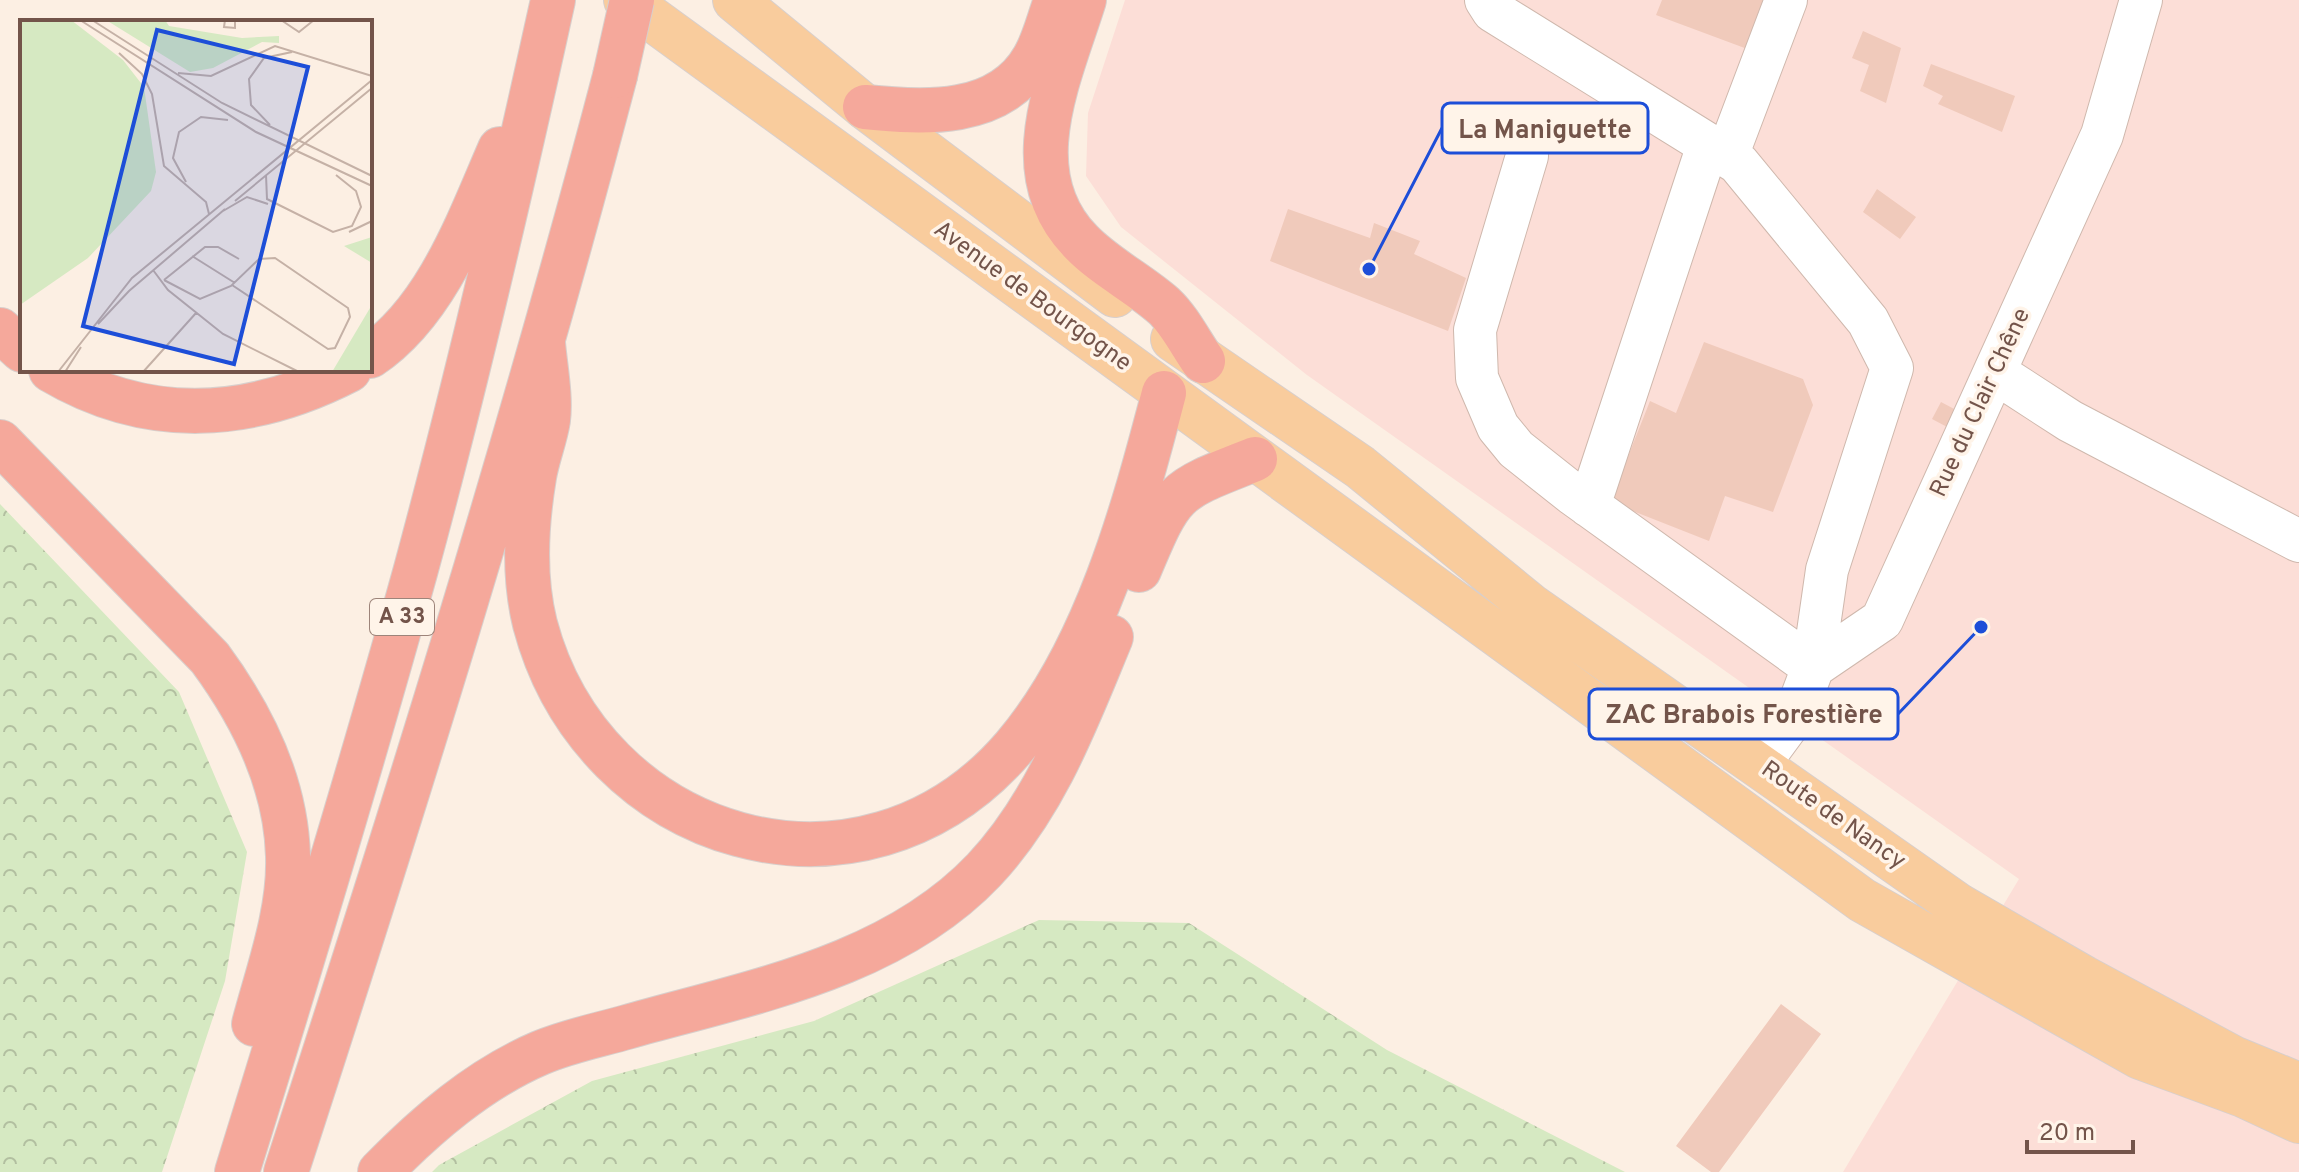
<svg xmlns="http://www.w3.org/2000/svg" width="2299" height="1172" font-family="Overpass,sans-serif">
<style>
.commercial{fill:#fcded7}
.forest{fill:url(#forest-crowns)}
.building{fill:#f0cabb}
.lines{fill:none;stroke-linecap:round;stroke-linejoin:round}
.minor-casing{stroke:#cfb8ad;stroke-width:44}
.major-casing{stroke:#d8cfcc;stroke-width:46}
.highway-casing{stroke:#d8cfcc;stroke-width:46}
.minor{stroke:#fff;stroke-width:42}
.major{stroke:#f9cc9d;stroke-width:44}
.highway{stroke:#f5a89b;stroke-width:44}
.highway-bridge-casing{stroke:#d8cfcc;stroke-width:46;stroke-linecap:butt}
.highway-bridge{stroke:#f5a89b;stroke-width:44}
.labels{text-anchor:middle;dominant-baseline:central;stroke-width:7;stroke-linejoin:round;paint-order:stroke}
.shield{fill:#fff4e9;stroke:#9d847a;stroke-width:2}
.shield-label{font-size:22px;font-weight:bold;fill:#73544a}
.street-label{font-size:24px;fill:#73544a;stroke:#fff4e9}
.inset-road{fill:none;stroke:#c5b1a6;stroke-width:2}
.view{fill:#1d4ed8;fill-opacity:0.15;stroke:#1d4ed8;stroke-width:4}
.inset-edge{fill:none;stroke:#73544a;stroke-width:4}
.leader{fill:none;stroke:#1d4ed8;stroke-width:3}
.callout-dot{fill:#1d4ed8;stroke:#fff4e9;stroke-width:3}
.callout{fill:#fff4e9;stroke:#1d4ed8;stroke-width:3}
.callout-label{font-size:26px;text-anchor:middle;font-weight:bold;fill:#73544a}
</style>
<defs>
<pattern id="forest-crowns" width="20" height="18" patternUnits="userSpaceOnUse" patternTransform="scale(2)"><rect width="20" height="18" fill="#d6e9c2"/><path d="M2 6a3 3 0 1 1 6 0M12 15a3 3 0 1 1 6 0" fill="none" stroke="#b2bfa0"/></pattern>
</defs>
<rect width="100%" height="100%" fill="#fcefe3"/>
<!-- commercial -->
<path class="commercial" d="M 1125,0 L 2299,0 L 2299,1172 L 1843,1172 L 2019,879 L 1307,375 L 1121,227 L 1086,176 L 1088,113 Z"/>
<!-- forest -->
<path class="forest" d="M 0,504 L 179,692 L 247,852 L 225,981 L 162,1172 L 0,1172 Z
M 1039,920 L 1189,923 L 1387,1050 L 1625,1172 L 432,1172 L 439,1165 L 592,1081 L 814,1021 Z"/>
<!-- building -->
<path class="building" d="M 1662,0 L 1768,0 L 1750,50 L 1656,15 Z
M 1863,31 L 1901,48 L 1886,103 L 1860,91 L 1869,65 L 1852,58 Z
M 1931,64 L 2015,96 L 2002,132 L 1938,104 L 1943,96 L 1923,86 Z
M 1877,189 L 1916,217 L 1900,239 L 1863,212 Z
M 1288,209 L 1370,238 L 1374,223 L 1420,241 L 1414,254 L 1466,278 L 1448,331 L 1270,261 Z
M 1704,342 L 1803,379 L 1813,405 L 1773,512 L 1725,496 L 1709,541 L 1610,502 L 1650,401 L 1676,413 Z
M 1941,402 L 1958,411 L 1949,428 L 1932,419 Z
M 1781,1004 L 1821,1034 L 1719,1172 L 1711,1172 L 1676,1146 Z"/>
<g class="lines">
<!-- minor casing -->
<g class="minor-casing">
<path id="minor" d="M 1486,0 L 1493,11 L 1738,163 L 1868,321 L 1892,368 L 1827,570 L 1813,667 L 1795,715 L 1759,764
M 1527,156 L 1475,330 L 1477,378 L 1498,427 L 1516,449 L 1574,495 L 1813,667
M 1727,156 L 1786,0
M 1996,373 L 2070,421 L 2299,541
M 1589,506 L 1708,145
M 1813,667 L 1882,620 L 2102,135 L 2141,0"/>
</g>
<!-- major casing -->
<g class="major-casing">
<path id="major" d="M 626,0 L 1862,900 L 2140,1057 L 2243,1095 L 2299,1121
M 735,0 L 865,107 L 1115,295
M 1173,339 L 1360,467 L 1531,606 L 1959,906 L 2084,978 L 2233,1058 L 2299,1085"/>
</g>
<!-- highway casing -->
<g class="highway-casing">
<path id="highway" d="M 1084,0 C 1060,77 1013,173 1081,242 C 1105,267 1138,283 1164,306 C 1179,320 1191,344 1203,361
M 865,107 C 923,113 1000,118 1034,58 C 1043,43 1048,23 1054,6
M 0,330 L 22,350
M 543,343 C 545,367 551,396 548,420 C 545,439 537,458 534,477 C 526,525 523,576 535,624 C 593,843 861,925 1014,747 C 1095,652 1133,512 1164,393
M 370,356 C 437,311 469,220 500,149
M 51,370 C 149,428 250,421 349,370
M 0,442 L 210,658 C 252,715 286,784 288,856 C 290,912 268,971 254,1024
M 1139,570 C 1173,489 1173,491 1255,459
M 237,1172 C 299,972 360,772 416,569 C 467,381 511,191 553,0
M 286,1172 C 404,809 518,445 615,76
M 380,1172 C 426,1125 479,1079 540,1053 C 568,1041 599,1035 627,1027 C 751,992 892,967 984,870 C 1046,804 1077,719 1111,637"/>
</g>
<!-- minor -->
<use href="#minor" class="minor"/>
<!-- major -->
<use href="#major" class="major"/>
<!-- highway -->
<use href="#highway" class="highway"/>
<!-- highway-bridge casing -->
<g class="highway-bridge-casing">
<path id="highway-bridge" d="M 615,76 L 632,0"/>
</g>
<!-- highway-bridge -->
<use href="#highway-bridge" class="highway-bridge"/>
</g>
<g class="labels">
<!-- shield labels -->
<rect class="shield" x="370" y="599" width="64" height="36" rx="6"/>
<g class="shield-label">
<text x="402" y="617">A 33</text>
</g>
<!-- street labels -->
<g class="street-label">
<text transform="translate(1032 297) rotate(36)">Avenue de Bourgogne</text>
<text transform="translate(1981 403) rotate(-65)">Rue du Clair Chêne</text>
<text transform="translate(1833 816) rotate(35)">Route de Nancy</text>
</g>
</g>
<!-- overview -->
<g transform="translate(20 20)">
<rect width="352" height="352" fill="#fcefe3"/>
<path d="M 0,0 L 51,0 L 103,40 L 124,67 L 136,152 L 131,171 L 68,238 L 0,285 ZM 86,0 L 145,0 L 149,6 L 222,18 L 259,16 L 259,23 L 242,22 L 193,48 L 170,52 ZM 352,217 L 352,243 L 324,226 ZM 352,287 L 352,352 L 312,352 L 350,288 Z" fill="#d6e9c2"/>
<path class="inset-road" d="M 60,0 L 236,112 L 352,166M 72,0 L 202,83 L 352,156M 205,0 L 204,7 L 215,8 L 215,0M 261,0 L 279,12 L 294,0M 99,33 L 122,54 L 132,74 L 144,146 L 186,182 L 189,194M 158,53 L 191,56 L 255,26 L 352,56M 250,105 L 231,85 L 229,59 L 244,38 L 272,32M 246,155 L 247,179 L 313,212 L 332,206 L 341,187 L 336,171 L 316,155M 166,162 L 153,138 L 159,112 L 181,97 L 208,100M 215,181 L 352,68M 203,191 L 227,177 L 248,184M 329,212 L 352,201M 172,236 L 215,263M 133,250 L 148,270 L 203,314 L 279,352M 144,260 L 180,279 L 211,266 L 239,239 L 255,238 L 328,288 L 330,297 L 315,328 L 308,329 L 212,265M 144,260 L 185,227 L 198,227 L 219,239M 78,304 L 109,271 L 205,189M 38,352 L 112,258 L 352,60M 45,352 L 61,327M 123,352 L 176,293"/>
<path class="view" d="M 137,10 L 288,47 L 214,344 L 63,306 Z"/>
<rect width="352" height="352" class="inset-edge"/>
</g>
<!-- callouts -->
<path class="leader" d="M1369 269L1442 128M1981 627L1898 714"/>
<g class="callout-dot">
<circle cx="1369" cy="269" r="8"/>
<circle cx="1981" cy="627" r="8"/>
</g>
<g class="callout">
<rect x="1442" y="103" width="206" height="50" rx="8"/>
<rect x="1589" y="689" width="309" height="50" rx="8"/>
</g>
<g class="callout-label">
<text x="1545" y="138">La Maniguette</text>
<text x="1744" y="723">ZAC Brabois Forestière</text>
</g>
<!-- scale -->
<path d="M2027 1140v12h106v-12" fill="none" stroke="#73544a" stroke-width="4"/>
<text x="2039" y="1140" font-size="24" fill="#73544a" stroke="#fff4e9" stroke-width="6" paint-order="stroke">20 m</text>
</svg>
